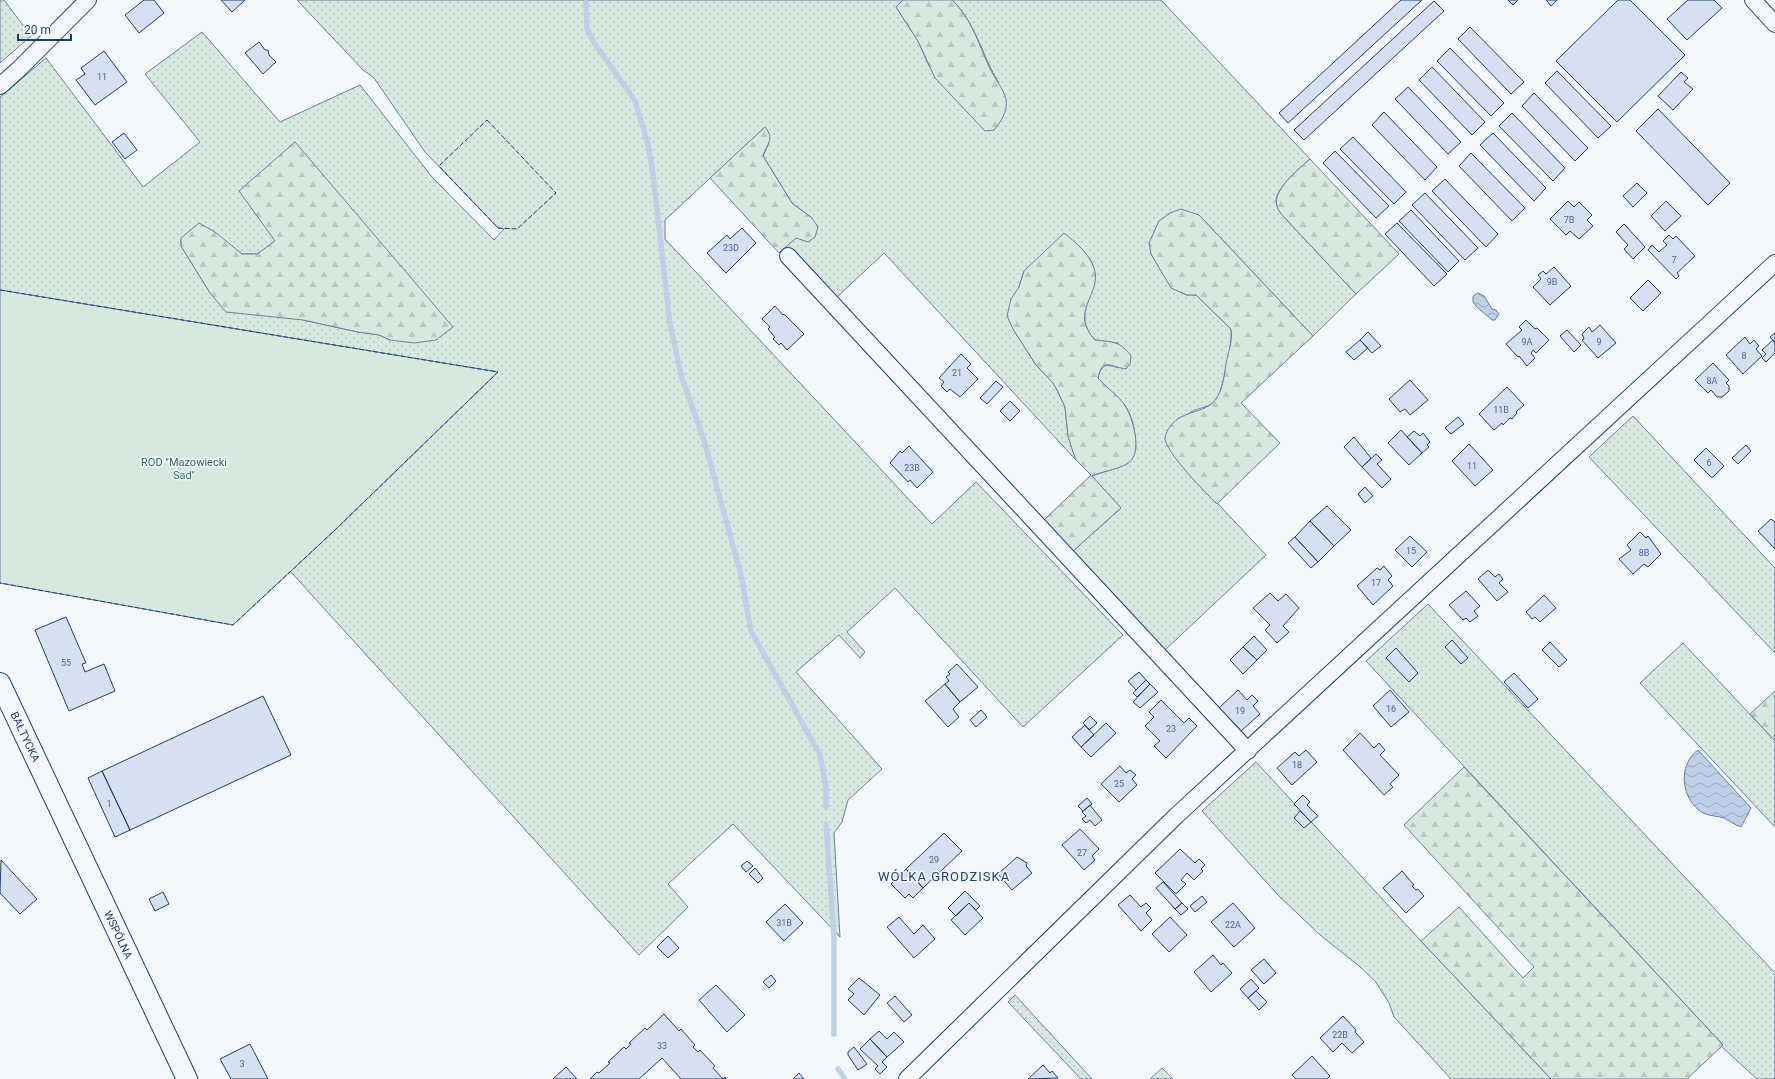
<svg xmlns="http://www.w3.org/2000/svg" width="1775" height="1079" font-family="Roboto,sans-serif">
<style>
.grass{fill:url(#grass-dots);stroke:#687fa3;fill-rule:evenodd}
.forest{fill:url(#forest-firs);stroke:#687fa3}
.garden{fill:#d7e8df;stroke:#687fa3}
.water{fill:url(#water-waves);stroke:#687fa3}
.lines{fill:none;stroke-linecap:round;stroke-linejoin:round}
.stream{stroke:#bed0e5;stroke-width:5.5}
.building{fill:#d5e0f0;stroke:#1d3f73}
.minor-casing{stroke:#1d3f73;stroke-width:18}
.tertiary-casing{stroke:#1d3f73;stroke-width:22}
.minor{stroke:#f4f7fb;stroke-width:16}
.tertiary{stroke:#f4f7fb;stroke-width:20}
.fence{stroke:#1d3f73;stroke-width:1;stroke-dasharray:5 2;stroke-linecap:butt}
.labels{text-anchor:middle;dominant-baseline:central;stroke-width:3;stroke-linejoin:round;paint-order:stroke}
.number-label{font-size:9px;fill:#4b6792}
.park-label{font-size:11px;fill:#2c6c60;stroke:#f4f7fb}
.street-label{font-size:11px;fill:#1d3f73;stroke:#f4f7fb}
.quarter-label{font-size:13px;letter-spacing:1px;fill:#1d3f73;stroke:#f4f7fb}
</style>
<defs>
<pattern id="grass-dots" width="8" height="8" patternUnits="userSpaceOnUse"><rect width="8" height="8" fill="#d7e8df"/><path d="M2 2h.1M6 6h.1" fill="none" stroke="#b8c8c3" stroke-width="1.8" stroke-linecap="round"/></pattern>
<pattern id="forest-firs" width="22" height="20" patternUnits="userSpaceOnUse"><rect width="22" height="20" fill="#d7e8df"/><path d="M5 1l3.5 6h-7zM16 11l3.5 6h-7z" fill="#b8c8c3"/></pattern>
<pattern id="water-waves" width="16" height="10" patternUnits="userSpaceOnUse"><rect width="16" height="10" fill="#bed0e5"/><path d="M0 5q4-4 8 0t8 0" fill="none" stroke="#9aaabe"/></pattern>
</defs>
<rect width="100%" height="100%" fill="#f4f7fb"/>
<!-- grass -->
<path class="grass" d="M 0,0 L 4,0 L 31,36 L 0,63 Z
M 297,0 L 903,0 L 896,7 L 918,41 L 929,66 L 999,83 C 982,56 976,23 952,0 L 1161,0 L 1310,159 C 1301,167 1277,187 1276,200 C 1276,207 1280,212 1284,217 L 1356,294 L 1313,336 L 1199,215 L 1170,213 L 1160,221 L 1154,231 L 1151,254 L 1171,287 L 1187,295 L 1196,295 L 1231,329 C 1233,341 1223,390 1216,400 C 1209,408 1200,407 1191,412 C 1182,418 1173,430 1165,438 L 1168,446 L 1177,460 L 1266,555 L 1165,650 L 1073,551 L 1121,508 L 1091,476 L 1120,467 L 1136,449 C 1135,433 1134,415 1122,402 C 1114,393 1105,387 1098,378 C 1101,365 1106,363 1118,368 L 1118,343 L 1095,340 C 1071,314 1097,297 1094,269 C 1093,260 1084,252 1078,246 L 1024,271 L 1019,287 L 1013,329 L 1036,365 L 1053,383 L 1057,390 L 1065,407 L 1068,436 L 1076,460 L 884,253 L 837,297 L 786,246 L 796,238 L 812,218 L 792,203 L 763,156 L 769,143 L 764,128 L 665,220 L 665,239 L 932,524 L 976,482 L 1123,635 L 1023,727 L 895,588 L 847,632 L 865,652 L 860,658 L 839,635 L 796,672 L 882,769 L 848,800 L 842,822 L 834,833 L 840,937 L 733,824 L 668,884 L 688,907 L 639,955 L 290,571 L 498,372 L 0,290 L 0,97 L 46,58 L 143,187 L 200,142 L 145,74 L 202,32 L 280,122 L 360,85 L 432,177 L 494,240 L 504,229 L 498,228 L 425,152 L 374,78 L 363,70 ZM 181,239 L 232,246 L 242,254 L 257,254 L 276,241 L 390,340 L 379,335 L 358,332 L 303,320 L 210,293 L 181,246 Z
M 1633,416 L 1775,568 L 1775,653 L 1589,457 Z
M 1428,604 L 1775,973 L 1775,1079 L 1757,1079 L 1721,1046 L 1723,1045 L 1366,661 Z
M 1683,643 L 1775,741 L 1775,827 L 1640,683 Z
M 1256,762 L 1421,941 L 1551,1079 L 1451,1079 L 1394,1017 L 1389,1003 L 1376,982 L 1359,966 L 1319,934 L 1278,895 L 1202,811 Z
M 1015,995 L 1092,1079 L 1081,1079 L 1008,1002 Z
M 1162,1068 L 1173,1079 L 1150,1079 Z"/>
<!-- forest -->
<path class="forest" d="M 903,0 L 952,0 C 972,19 979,45 990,69 C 995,79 1003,88 1006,99 C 1008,111 1001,122 994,130 L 985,131 L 935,78 L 918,41 L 896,7 Z
M 765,127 C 775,139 767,143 763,156 L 792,203 L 812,218 L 818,227 L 815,237 L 808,242 L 796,238 L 779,253 L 710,178 Z
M 295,142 L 453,327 L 436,340 L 414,343 L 390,340 L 379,335 L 358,332 L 303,320 L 226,312 L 210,293 L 181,246 L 181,238 L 199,223 L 215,232 L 242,254 L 257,254 L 275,241 L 239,191 Z
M 1310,159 L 1399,254 L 1356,294 L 1284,217 C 1281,214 1278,210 1277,206 C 1272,190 1299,169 1310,159 Z
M 1181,209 L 1199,215 L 1313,336 L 1241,403 L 1280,443 L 1217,504 C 1206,493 1165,452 1165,438 C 1166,429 1174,421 1181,417 C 1192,411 1209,410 1216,399 C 1223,389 1224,376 1226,364 C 1228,352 1233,342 1231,329 L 1196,295 L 1187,295 L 1171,288 L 1151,254 L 1149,243 L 1159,221 L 1170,213 Z
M 1064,233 C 1075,242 1089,253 1094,268 C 1103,294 1068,311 1095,340 C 1113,342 1120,341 1131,356 L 1130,364 L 1126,369 C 1111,367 1102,357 1098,378 C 1106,388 1117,394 1124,404 C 1133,417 1144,454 1127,464 C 1116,470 1103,471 1092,476 L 1121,508 L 1073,551 L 1044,520 L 1091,475 L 1076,460 L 1073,452 L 1068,436 L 1065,407 L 1057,390 L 1053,383 L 1036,365 L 1013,329 L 1007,316 L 1011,299 L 1019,287 L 1024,271 Z
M 1775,691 L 1775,741 L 1750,714 Z
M 1464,767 L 1723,1045 L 1687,1079 L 1551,1079 L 1421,941 L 1459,907 L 1523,978 L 1534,967 L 1404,825 Z"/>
<!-- garden -->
<path class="garden" d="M 0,290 L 498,372 L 335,530 L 233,625 L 0,583 Z"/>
<!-- water -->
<path class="water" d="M 1478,293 L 1484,296 L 1492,309 L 1496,310 L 1499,314 L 1495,320 L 1492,320 C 1486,314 1478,310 1473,302 L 1473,296 Z
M 1698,750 L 1751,808 L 1741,827 C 1735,825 1730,821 1724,818 C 1718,816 1709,816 1703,813 C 1681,800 1677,765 1698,750 Z"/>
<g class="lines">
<!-- stream -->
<path class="stream" d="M 586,3 L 587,28 L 593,41 L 635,101 L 648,144 L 653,174 L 670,325 L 682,378 L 704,440 L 741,575 L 751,631 L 820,755 L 826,787 L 826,807
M 826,824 L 834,937 L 834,1034
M 838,1069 L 845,1079"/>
</g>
<!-- building -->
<path class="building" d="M 144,0 L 154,0 L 164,13 L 139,33 L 125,15 Z
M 221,0 L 245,0 L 232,12 Z
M 1401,0 L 1422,0 L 1288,123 L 1279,113 Z
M 1508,0 L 1518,0 L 1513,5 Z
M 1546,0 L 1557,0 L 1551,6 Z
M 1618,0 L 1630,0 L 1685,55 L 1617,122 L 1556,61 Z
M 1688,0 L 1714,0 L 1722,8 L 1687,40 L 1667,19 Z
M 1434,1 L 1444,11 L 1304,140 L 1294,130 Z
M 1470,27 L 1524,82 L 1511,94 L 1458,39 Z
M 259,42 L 265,50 L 268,50 L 269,55 L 276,62 L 263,74 L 245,53 Z
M 1450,48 L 1504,103 L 1491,116 L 1437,61 Z
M 104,51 L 127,82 L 95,105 L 76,80 L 85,74 L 81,68 Z
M 1432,67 L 1485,122 L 1472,135 L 1419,80 Z
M 1557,71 L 1611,126 L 1598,138 L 1545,83 Z
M 1681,72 L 1688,78 L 1684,82 L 1693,89 L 1673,110 L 1658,96 Z
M 1408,87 L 1461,142 L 1448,154 L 1395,99 Z
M 1534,93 L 1588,148 L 1575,161 L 1522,106 Z
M 1658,109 L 1730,183 L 1708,205 L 1636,131 Z
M 1384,112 L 1437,167 L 1425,180 L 1372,125 Z
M 1512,113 L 1565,168 L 1553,181 L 1499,126 Z
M 124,133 L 137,150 L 125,159 L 112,142 Z
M 1493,133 L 1546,188 L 1534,201 L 1480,145 Z
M 1353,137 L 1406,192 L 1394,204 L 1340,149 Z
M 1335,151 L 1389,206 L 1376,218 L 1323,163 Z
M 1471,153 L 1525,208 L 1512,221 L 1459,166 Z
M 1445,179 L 1498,234 L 1486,247 L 1432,191 Z
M 1637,183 L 1647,193 L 1633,207 L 1623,196 Z
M 1425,193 L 1478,248 L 1465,260 L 1412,205 Z
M 1568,201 L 1574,207 L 1579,202 L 1592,215 L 1587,220 L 1593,226 L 1579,239 L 1570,231 L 1566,235 L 1550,219 Z
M 1666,201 L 1681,216 L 1665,231 L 1651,216 Z
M 1411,210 L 1459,261 L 1448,272 L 1399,221 Z
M 1397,223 L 1447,274 L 1434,286 L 1385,234 Z
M 1624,224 L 1645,247 L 1633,259 L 1624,249 L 1628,245 L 1616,232 Z
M 742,228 L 756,243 L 726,273 L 707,253 L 727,235 L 730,239 Z
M 1669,235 L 1673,239 L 1676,236 L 1695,256 L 1677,273 L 1679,276 L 1676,279 L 1648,250 L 1652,245 L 1659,252 L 1667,245 L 1663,241 Z
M 1554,267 L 1571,286 L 1550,305 L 1533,287 L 1541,279 L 1538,275 L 1543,271 L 1546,274 Z
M 1648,280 L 1661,293 L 1643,311 L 1630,298 Z
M 775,306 L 783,315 L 784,314 L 804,334 L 787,350 L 781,343 L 779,345 L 773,339 L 775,337 L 768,329 L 770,327 L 762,319 Z
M 1526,320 L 1535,329 L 1537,328 L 1549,340 L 1536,353 L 1533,350 L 1531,353 L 1535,358 L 1527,366 L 1519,356 L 1518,357 L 1506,344 L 1522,330 L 1519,327 Z
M 1600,325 L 1616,343 L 1598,358 L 1582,340 L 1584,339 L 1582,334 L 1589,327 L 1592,332 Z
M 1567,330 L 1581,345 L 1574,352 L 1560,336 Z
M 1368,332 L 1381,346 L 1372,353 L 1360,340 Z
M 1775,333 L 1775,343 L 1770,337 Z
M 1745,337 L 1750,344 L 1754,340 L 1759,346 L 1756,349 L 1762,356 L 1743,374 L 1726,355 Z
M 1360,340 L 1368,348 L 1354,360 L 1346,352 Z
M 1773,340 L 1775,343 L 1775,353 L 1766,362 L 1762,358 L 1766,354 L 1762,350 Z
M 961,354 L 971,364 L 967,368 L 978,379 L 960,397 L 950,389 L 947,392 L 941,386 L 944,382 L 939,378 Z
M 1713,363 L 1729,380 L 1726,383 L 1729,386 L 1729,391 L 1722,397 L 1717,397 L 1711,390 L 1708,393 L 1695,380 Z
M 1410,380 L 1428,400 L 1410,415 L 1405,409 L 1400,412 L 1389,399 Z
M 996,381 L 1003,387 L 987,404 L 980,398 Z
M 1507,387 L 1524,405 L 1516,412 L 1517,413 L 1512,419 L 1510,418 L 1503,425 L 1502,423 L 1494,430 L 1479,414 Z
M 1010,401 L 1020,411 L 1010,421 L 1000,411 Z
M 1458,417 L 1464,424 L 1451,434 L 1445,428 Z
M 1401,430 L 1422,453 L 1409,465 L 1388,443 Z
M 1414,431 L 1420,436 L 1423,433 L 1430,442 L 1427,445 L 1429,447 L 1422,453 L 1407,437 Z
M 1354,437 L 1371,458 L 1362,467 L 1344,447 Z
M 1469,444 L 1493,470 L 1475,486 L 1452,461 Z
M 1746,445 L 1751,451 L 1738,464 L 1732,458 Z
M 909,446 L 933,472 L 917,488 L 910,480 L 908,482 L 890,463 L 900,451 L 902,453 Z
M 1706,448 L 1724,466 L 1712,478 L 1694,460 Z
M 1376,454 L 1382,460 L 1377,464 L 1391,479 L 1382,488 L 1362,467 Z
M 1365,487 L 1373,496 L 1365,503 L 1358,494 Z
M 1327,506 L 1351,530 L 1334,546 L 1310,521 Z
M 1771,519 L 1775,522 L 1775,549 L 1758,531 Z
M 1310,521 L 1334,546 L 1318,562 L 1295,537 Z
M 1640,532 L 1646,538 L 1648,536 L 1661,554 L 1648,567 L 1644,564 L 1633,574 L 1619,559 L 1631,550 L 1627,545 Z
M 1410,536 L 1427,552 L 1412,567 L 1395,550 Z
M 1295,537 L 1318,562 L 1311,568 L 1288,543 Z
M 1384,566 L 1392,576 L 1388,580 L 1393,586 L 1373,605 L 1357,586 L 1377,568 L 1380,570 Z
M 1488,570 L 1495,577 L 1499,574 L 1503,579 L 1499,583 L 1508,592 L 1497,601 L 1478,579 Z
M 1466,591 L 1480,606 L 1474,611 L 1478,616 L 1470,622 L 1466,618 L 1463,620 L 1449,605 Z
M 1270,593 L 1278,601 L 1286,594 L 1299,608 L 1283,626 L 1289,632 L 1277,643 L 1265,630 L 1270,625 L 1253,608 Z
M 1544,595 L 1556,608 L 1540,622 L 1535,617 L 1532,619 L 1526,612 Z
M 66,617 L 86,663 L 82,664 L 85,672 L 104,664 L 115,691 L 69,711 L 35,630 Z
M 1254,636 L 1267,650 L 1257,660 L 1243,647 Z
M 1452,640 L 1468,658 L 1461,664 L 1445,647 Z
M 1550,642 L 1567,660 L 1559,667 L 1542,650 Z
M 1243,647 L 1257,660 L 1243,674 L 1230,660 Z
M 1396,648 L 1418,673 L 1409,682 L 1386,658 Z
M 957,664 L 978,687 L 960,702 L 945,684 L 949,681 L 946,677 L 950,674 L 948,672 Z
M 1139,672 L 1146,680 L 1136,690 L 1128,681 Z
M 1514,673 L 1538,699 L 1528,708 L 1504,682 Z
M 1146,680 L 1150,684 L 1137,697 L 1133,693 Z
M 945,684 L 960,702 L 953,709 L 959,717 L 948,727 L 925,701 Z
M 1150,684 L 1158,692 L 1140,708 L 1133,702 Z
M 1238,690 L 1247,700 L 1252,695 L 1258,701 L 1253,706 L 1260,714 L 1241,731 L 1219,708 Z
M 1390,690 L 1409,712 L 1391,727 L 1373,706 Z
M 263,696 L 291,755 L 130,830 L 102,771 Z
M 1161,700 L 1184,723 L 1189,718 L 1197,726 L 1166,758 L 1154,746 L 1160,741 L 1145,726 L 1154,717 L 1149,712 Z
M 981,710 L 987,717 L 976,727 L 970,720 Z
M 1090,716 L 1097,723 L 1089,730 L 1083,723 Z
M 1106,723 L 1116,733 L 1091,757 L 1081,747 Z
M 1085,725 L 1094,735 L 1081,747 L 1072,737 Z
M 1360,733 L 1374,748 L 1379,743 L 1385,750 L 1380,755 L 1399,775 L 1390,784 L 1393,787 L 1384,795 L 1343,750 Z
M 1306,750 L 1317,762 L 1292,785 L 1277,768 L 1295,752 L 1299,756 Z
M 1120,766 L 1126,773 L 1130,770 L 1136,775 L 1132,779 L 1137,785 L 1119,802 L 1101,784 Z
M 102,771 L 130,830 L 115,837 L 88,778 Z
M 1303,795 L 1310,802 L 1307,805 L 1318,816 L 1311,822 L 1294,804 Z
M 1087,798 L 1092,804 L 1083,811 L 1078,806 Z
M 1090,805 L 1102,820 L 1095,826 L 1090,820 L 1086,823 L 1082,819 L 1086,816 L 1082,812 Z
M 1300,811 L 1311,822 L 1304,828 L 1294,818 Z
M 1080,829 L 1099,849 L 1092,856 L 1095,860 L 1084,870 L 1062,845 Z
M 944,833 L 962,851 L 923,888 L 906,869 Z
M 1180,849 L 1195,863 L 1199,859 L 1205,865 L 1201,869 L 1203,871 L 1194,880 L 1187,873 L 1181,880 L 1186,884 L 1176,894 L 1155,873 Z
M 1017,857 L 1027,863 L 1026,866 L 1032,873 L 1012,890 L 998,874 Z
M 1,860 L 37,899 L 20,914 L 0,893 Z
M 747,861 L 753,866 L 746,872 L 741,866 Z
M 755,868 L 763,878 L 758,883 L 749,874 Z
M 906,869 L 923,888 L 913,898 L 909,894 L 905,898 L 891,884 Z
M 1402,871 L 1414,885 L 1412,886 L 1416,890 L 1418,889 L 1424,896 L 1406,913 L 1383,888 Z
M 1163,882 L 1182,903 L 1175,909 L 1156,888 Z
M 965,891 L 980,906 L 976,910 L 969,903 L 956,916 L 948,908 Z
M 163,892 L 169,904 L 155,911 L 149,899 Z
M 1130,895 L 1141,907 L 1146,903 L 1151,908 L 1146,913 L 1152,920 L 1141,931 L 1118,905 Z
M 1202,896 L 1207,902 L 1195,912 L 1190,906 Z
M 969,903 L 983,918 L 965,935 L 951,920 Z
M 1182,903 L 1188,909 L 1181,915 L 1175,909 Z
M 1233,903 L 1255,928 L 1234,947 L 1211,922 Z
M 785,904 L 803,923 L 784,941 L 766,922 Z
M 899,917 L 914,934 L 923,925 L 935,939 L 914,958 L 887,927 Z
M 1170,917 L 1187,935 L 1169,952 L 1152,934 Z
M 668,936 L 679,948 L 668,958 L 657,947 Z
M 1213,955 L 1221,965 L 1223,963 L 1232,973 L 1211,992 L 1194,972 Z
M 1264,959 L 1276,973 L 1264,984 L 1251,970 Z
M 771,975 L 776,981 L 769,988 L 763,982 Z
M 859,978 L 880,995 L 864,1015 L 848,1000 L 854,994 L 848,989 Z
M 1251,979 L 1259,988 L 1248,998 L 1240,989 Z
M 716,985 L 745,1015 L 727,1032 L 699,1000 Z
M 1256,991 L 1267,1002 L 1259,1010 L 1248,998 Z
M 895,996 L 912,1015 L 904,1022 L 887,1003 Z
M 664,1014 L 679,1031 L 681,1029 L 695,1045 L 693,1047 L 698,1052 L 700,1050 L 715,1066 L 713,1068 L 723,1079 L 725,1077 L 726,1079 L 681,1079 L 662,1058 L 639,1079 L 590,1079 L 597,1072 L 599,1073 L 610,1063 L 608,1062 L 624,1047 L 626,1049 L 631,1044 L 629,1043 L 645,1028 L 647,1030 Z
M 1343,1016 L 1356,1030 L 1355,1032 L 1364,1042 L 1352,1053 L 1342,1043 L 1333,1052 L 1320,1038 Z
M 879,1031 L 887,1039 L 894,1032 L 904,1042 L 887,1057 L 870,1039 Z
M 870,1039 L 887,1057 L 882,1062 L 887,1067 L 880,1074 L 875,1069 L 878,1066 L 860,1049 Z
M 250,1044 L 268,1079 L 231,1079 L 220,1059 Z
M 854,1047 L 867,1064 L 858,1070 L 848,1055 L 848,1052 Z
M 1312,1056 L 1330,1076 L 1327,1079 L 1296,1079 L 1292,1075 Z
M 1043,1065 L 1050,1073 L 1052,1071 L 1058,1078 L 1028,1079 Z
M 566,1067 L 577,1079 L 553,1079 Z
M 799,1073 L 804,1079 L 793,1079 Z"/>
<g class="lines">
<!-- minor casing -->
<g class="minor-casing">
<path id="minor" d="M 1753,0 L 1775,24
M 0,86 L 19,69 L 88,0
M 788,256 L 1248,751
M 907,1079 L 1176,816 L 1775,263"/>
</g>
<!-- tertiary casing -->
<g class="tertiary-casing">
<path id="tertiary" d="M 0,683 L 187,1079"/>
</g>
<!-- minor -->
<use href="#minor" class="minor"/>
<!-- tertiary -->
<use href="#tertiary" class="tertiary"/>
<!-- fence -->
<path class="fence" d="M 487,120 L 556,193 L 517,229 L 498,228 L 439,166 Z
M 0,290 L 498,372 L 335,530 L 233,625 L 0,583"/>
</g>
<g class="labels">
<!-- number labels -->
<g class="number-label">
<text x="102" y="77">11</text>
<text x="1569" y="220">7B</text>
<text x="731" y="248">23D</text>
<text x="1674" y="260">7</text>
<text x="1552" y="282">9B</text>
<text x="1527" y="342">9A</text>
<text x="1599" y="342">9</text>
<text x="1744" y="356">8</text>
<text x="957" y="373">21</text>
<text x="1712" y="381">8A</text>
<text x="1501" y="410">11B</text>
<text x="1709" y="463">6</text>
<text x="1472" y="466">11</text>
<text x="912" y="468">23B</text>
<text x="1411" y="551">15</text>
<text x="1644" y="553">8B</text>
<text x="1376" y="583">17</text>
<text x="66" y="663">55</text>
<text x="1391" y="709">16</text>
<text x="1240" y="711">19</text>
<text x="1171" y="729">23</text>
<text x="1297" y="765">18</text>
<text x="1119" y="784">25</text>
<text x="109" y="804">1</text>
<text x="1082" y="853">27</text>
<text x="934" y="860">29</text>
<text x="784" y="923">31B</text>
<text x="1233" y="925">22A</text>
<text x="1340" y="1035">22B</text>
<text x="662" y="1046">33</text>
<text x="242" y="1064">3</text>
</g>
<!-- park labels -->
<g class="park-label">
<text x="184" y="462">ROD "Mazowiecki<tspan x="184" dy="13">Sad"</tspan></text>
</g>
<!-- street labels -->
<g class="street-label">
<text transform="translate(25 737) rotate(65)">BAŁTYCKA</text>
<text transform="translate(118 935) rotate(65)">WSPÓLNA</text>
</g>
<!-- quarter labels -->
<g class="quarter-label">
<text x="944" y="876">WÓLKA GRODZISKA</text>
</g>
</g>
<!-- scale -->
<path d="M18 34v6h53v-6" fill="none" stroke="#1d3f73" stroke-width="2"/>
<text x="24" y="34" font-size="12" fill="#1d3f73" stroke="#f4f7fb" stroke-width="3" paint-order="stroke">20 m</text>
</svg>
